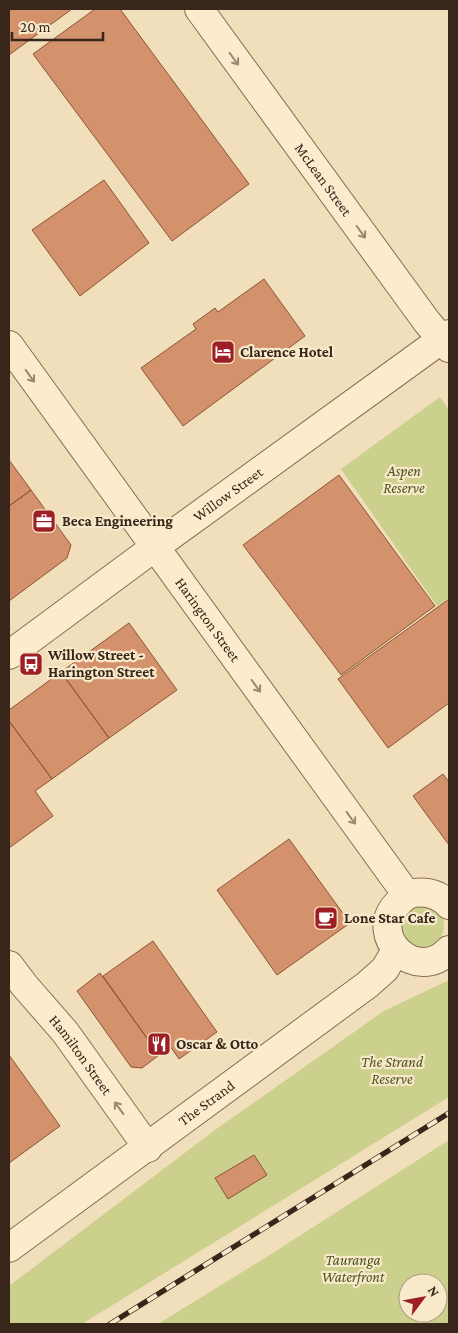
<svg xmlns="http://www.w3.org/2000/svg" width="458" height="1333" font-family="'Crimson Pro',serif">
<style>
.green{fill:#cbd08d;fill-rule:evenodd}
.building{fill:#d3926c;stroke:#8b5437}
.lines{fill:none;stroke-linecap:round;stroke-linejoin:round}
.minor-casing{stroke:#896d53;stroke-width:30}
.tertiary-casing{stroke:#896d53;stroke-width:30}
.minor{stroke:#fceccd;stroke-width:28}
.tertiary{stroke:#fceccd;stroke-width:28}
.rail-casing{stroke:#372619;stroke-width:5.5}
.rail{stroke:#f8e9ca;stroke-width:4;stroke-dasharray:11;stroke-linecap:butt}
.oneway{stroke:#9a8973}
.labels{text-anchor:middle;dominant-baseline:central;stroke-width:4.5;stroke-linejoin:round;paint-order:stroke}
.street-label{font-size:15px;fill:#372619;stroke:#f8e9ca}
.poi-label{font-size:15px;font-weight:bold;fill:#372619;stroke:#f8e9ca;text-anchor:start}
.park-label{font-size:15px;font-style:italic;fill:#4a551e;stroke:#f8e9ca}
</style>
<rect width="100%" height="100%" fill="#f1deba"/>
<!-- green -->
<path class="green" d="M 440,397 L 449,410 L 449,598 L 437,606 L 341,469 Z
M 424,903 L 442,915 C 445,924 445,933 438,941 C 417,962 386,929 409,908 C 413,905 420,905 424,903 Z
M 449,980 L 449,1097 L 82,1324 L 9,1324 L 9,1286 L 215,1130 L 384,1011 Z
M 449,1140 L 449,1324 L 158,1324 L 265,1258 ZM 408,1283 L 438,1283 L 438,1313 L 408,1313 Z"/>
<!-- building -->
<path class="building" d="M 9,9 L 72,9 L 9,55 Z
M 95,9 L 120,9 L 249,184 L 172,241 L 33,54 Z
M 104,180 L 149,243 L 80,296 L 32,230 Z
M 264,279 L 305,336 L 183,426 L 141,368 L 196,329 L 193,324 L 215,308 L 218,312 Z
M 9,460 L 31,490 L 9,506 Z
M 339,475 L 435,606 L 341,675 L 243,545 Z
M 31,490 L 71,545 L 67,558 L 9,601 L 9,506 Z
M 449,599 L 449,703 L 388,748 L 338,679 Z
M 129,623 L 177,690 L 109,738 L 61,672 Z
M 61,672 L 109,738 L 52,779 L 9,721 L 9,710 Z
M 9,721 L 52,779 L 35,791 L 53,816 L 9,848 Z
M 443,774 L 449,782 L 449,845 L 413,796 Z
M 289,839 L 350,923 L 277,975 L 217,890 Z
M 153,941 L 217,1032 L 179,1059 L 170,1046 L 159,1055 L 103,976 Z
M 100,973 L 159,1055 L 142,1068 L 131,1067 L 77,991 Z
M 9,1055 L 60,1126 L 9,1163 Z
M 254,1155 L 267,1175 L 228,1199 L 215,1178 Z"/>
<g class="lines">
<!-- minor casing -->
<g class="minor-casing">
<g id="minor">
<path id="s1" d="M 199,9 L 427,322 L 449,348"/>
<path d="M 9,655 L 155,547"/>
<path id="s2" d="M 9,965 L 24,985 L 65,1032 L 148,1148"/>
<path id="s3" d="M 9,1248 L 367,985 L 385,969 L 396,950"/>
</g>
</g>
<!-- tertiary casing -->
<g class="tertiary-casing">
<g id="tertiary">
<path id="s4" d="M 9,345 L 407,895"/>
<path id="s5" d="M 155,547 L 449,334"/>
<path d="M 449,905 C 440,895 428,891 414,893 C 406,895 404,897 398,903 C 365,936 417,985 449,950"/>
</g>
</g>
<!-- minor -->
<use href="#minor" class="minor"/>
<!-- tertiary -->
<use href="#tertiary" class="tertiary"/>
<!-- rail casing -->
<g class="rail-casing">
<path id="rail" d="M 110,1324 L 449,1113"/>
</g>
<!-- rail -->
<use href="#rail" class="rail"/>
</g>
<!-- one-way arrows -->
<defs><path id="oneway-shaft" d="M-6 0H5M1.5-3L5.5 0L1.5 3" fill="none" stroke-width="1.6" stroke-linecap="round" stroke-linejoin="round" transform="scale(1.25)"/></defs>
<g class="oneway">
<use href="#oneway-shaft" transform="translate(234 59) rotate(54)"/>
<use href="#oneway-shaft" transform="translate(361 232) rotate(54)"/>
<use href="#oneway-shaft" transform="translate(30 376) rotate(54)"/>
<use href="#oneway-shaft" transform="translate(256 686) rotate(54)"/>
<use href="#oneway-shaft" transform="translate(351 818) rotate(54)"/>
<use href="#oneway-shaft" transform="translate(119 1108) rotate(-126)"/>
</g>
<!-- icons -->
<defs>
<g id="hotel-square" transform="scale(1.25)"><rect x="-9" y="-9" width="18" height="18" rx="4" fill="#9d1e24" stroke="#f8e9ca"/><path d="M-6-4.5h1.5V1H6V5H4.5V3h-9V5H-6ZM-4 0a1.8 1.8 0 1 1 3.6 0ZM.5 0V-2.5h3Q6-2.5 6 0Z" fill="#fff"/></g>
<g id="office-square" transform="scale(1.25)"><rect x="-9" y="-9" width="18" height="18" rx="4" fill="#9d1e24" stroke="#f8e9ca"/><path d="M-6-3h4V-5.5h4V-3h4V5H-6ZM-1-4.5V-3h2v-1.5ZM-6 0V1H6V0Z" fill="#fff"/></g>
<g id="bus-square" transform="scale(1.25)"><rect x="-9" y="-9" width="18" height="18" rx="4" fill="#9d1e24" stroke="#f8e9ca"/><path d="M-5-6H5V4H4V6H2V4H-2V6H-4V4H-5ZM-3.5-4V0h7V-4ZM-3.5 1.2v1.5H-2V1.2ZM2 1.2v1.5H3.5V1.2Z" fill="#fff"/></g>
<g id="cafe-square" transform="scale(1.25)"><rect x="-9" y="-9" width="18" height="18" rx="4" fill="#9d1e24" stroke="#f8e9ca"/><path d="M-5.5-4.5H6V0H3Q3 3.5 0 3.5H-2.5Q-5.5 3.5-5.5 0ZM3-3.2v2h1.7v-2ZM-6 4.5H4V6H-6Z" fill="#fff"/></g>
<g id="restaurant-square" transform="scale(1.25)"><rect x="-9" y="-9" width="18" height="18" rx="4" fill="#9d1e24" stroke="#f8e9ca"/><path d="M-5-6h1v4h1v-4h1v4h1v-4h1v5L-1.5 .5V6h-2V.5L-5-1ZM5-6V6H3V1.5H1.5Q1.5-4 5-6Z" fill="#fff"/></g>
</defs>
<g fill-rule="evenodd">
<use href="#hotel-square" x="223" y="352"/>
<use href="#office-square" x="44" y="521"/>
<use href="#bus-square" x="31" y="664"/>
<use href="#cafe-square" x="326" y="918"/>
<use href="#restaurant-square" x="159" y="1044"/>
</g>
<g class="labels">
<!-- street labels -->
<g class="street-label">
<text stroke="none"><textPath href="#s1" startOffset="211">McLean Street</textPath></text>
<text stroke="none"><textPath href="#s5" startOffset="90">Willow Street</textPath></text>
<text stroke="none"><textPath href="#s4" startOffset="339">Harington Street</textPath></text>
<text stroke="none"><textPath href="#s2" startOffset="115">Hamilton Street</textPath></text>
<text stroke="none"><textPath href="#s3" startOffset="245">The Strand</textPath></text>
</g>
<!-- poi labels -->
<g class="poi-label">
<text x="240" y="352">Clarence Hotel</text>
<text x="62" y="521">Beca Engineering</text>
<text x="48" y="655">Willow Street -<tspan x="48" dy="17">Harington Street</tspan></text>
<text x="344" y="918">Lone Star Cafe</text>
<text x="176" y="1044">Oscar &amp; Otto</text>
</g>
<!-- park labels -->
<g class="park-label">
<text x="404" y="471">Aspen<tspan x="404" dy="17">Reserve</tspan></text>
<text x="392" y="1062">The Strand<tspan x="392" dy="17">Reserve</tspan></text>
<text x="353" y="1260">Tauranga<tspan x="353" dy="17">Waterfront</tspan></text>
</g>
</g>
<!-- border -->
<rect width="458" height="1333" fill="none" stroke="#372619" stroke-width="20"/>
<!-- north arrow -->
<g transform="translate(423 1298) rotate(58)"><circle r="24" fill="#f8e9ca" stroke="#ab9b83"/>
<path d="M0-4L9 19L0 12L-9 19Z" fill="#9d1e24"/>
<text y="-8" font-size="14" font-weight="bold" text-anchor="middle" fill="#372619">N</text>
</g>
<!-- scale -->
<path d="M12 32v8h91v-8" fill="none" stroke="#372619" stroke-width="2.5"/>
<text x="20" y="32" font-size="15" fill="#372619" stroke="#f8e9ca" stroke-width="4" paint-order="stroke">20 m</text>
</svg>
